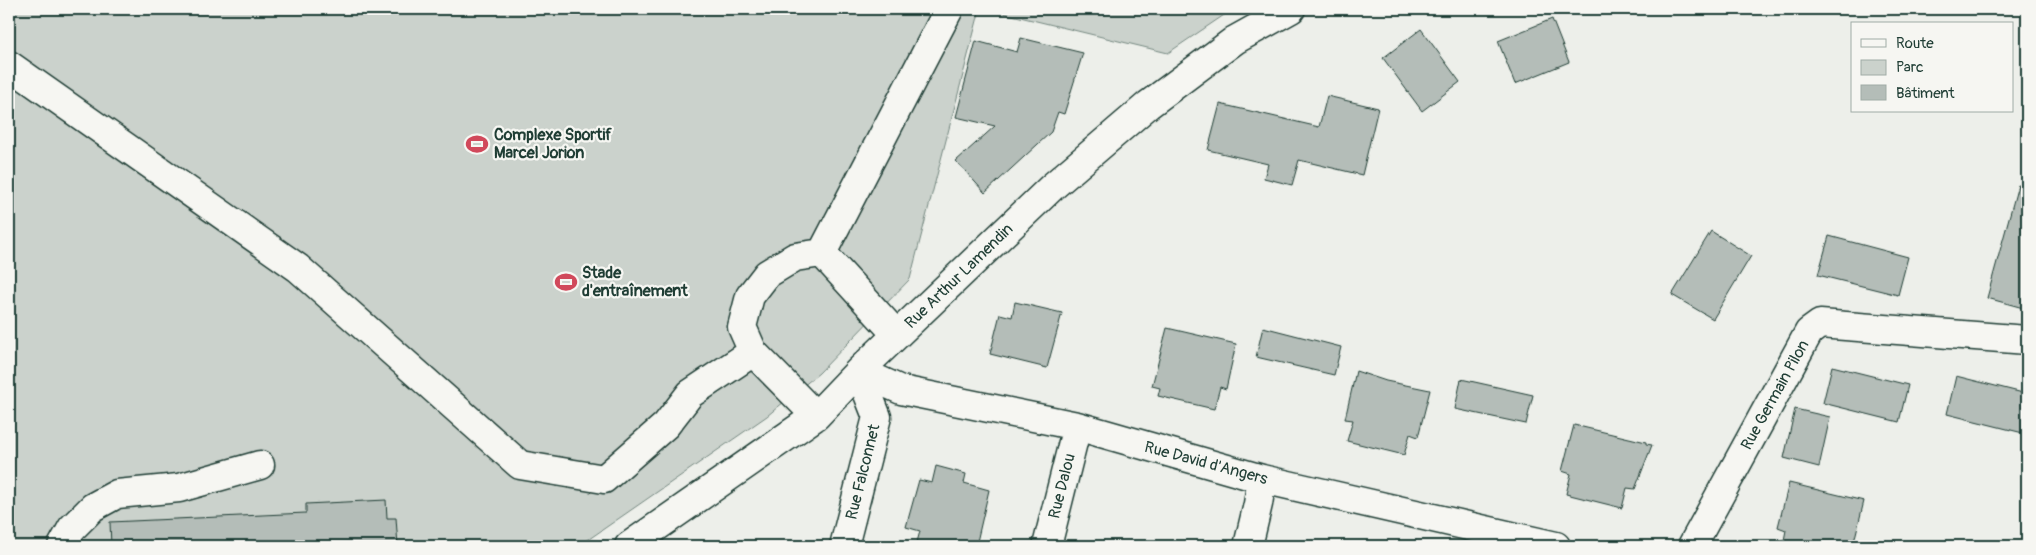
<svg xmlns="http://www.w3.org/2000/svg" width="2036" height="555" font-family="Pangolin,sans-serif">
<style>
.green{fill:#cbd2cc;stroke:#758880}
.building{fill:#b4bdb8;stroke:#1f3d34}
.lines{fill:none;stroke-linecap:round;stroke-linejoin:round}
.minor-casing{stroke:#1f3d34;stroke-width:31}
.minor{stroke:#f6f6f2;stroke-width:28}
.labels{text-anchor:middle;dominant-baseline:central;stroke-width:4.5;stroke-linejoin:round;paint-order:stroke}
.poi-label{font-size:16px;font-weight:bold;fill:#1f3d34;stroke:#f6f6f2;text-anchor:start}
.street-label{font-size:16px;fill:#1f3d34;stroke:#f6f6f2}
</style>
<rect width="100%" height="100%" fill="#edefea"/>
<filter id="ink" filterUnits="userSpaceOnUse"><feTurbulence type="fractalNoise" baseFrequency=".02" numOctaves="2"/><feDisplacementMap in="SourceGraphic" scale="10" xChannelSelector="R" yChannelSelector="G"/><feConvolveMatrix kernelMatrix="1 2 1 2 8 2 1 2 1" color-interpolation-filters="sRGB"/></filter>
<g filter="url(#ink)">
<!-- green -->
<path class="green" d="M 9,9 L 980,9 L 910,279 L 819,373 L 767,416 L 579,546 L 9,546 Z
M 987,9 L 1233,9 L 1168,53 Z"/>
<!-- building -->
<path class="building" d="M 1552,19 L 1569,62 L 1515,84 L 1498,41 Z
M 1421,29 L 1460,82 L 1422,111 L 1383,58 Z
M 1021,38 L 1083,53 L 1064,114 L 1058,112 L 1051,132 L 985,193 L 956,161 L 995,126 L 956,117 L 976,41 L 1017,52 Z
M 1327,96 L 1378,108 L 1362,175 L 1299,160 L 1292,185 L 1264,178 L 1268,164 L 1208,150 L 1220,104 L 1319,127 Z
M 2018,185 L 2027,187 L 2027,309 L 1987,298 Z
M 1711,231 L 1751,256 L 1713,319 L 1672,295 Z
M 1829,236 L 1908,257 L 1898,295 L 1818,275 Z
M 1015,302 L 1062,313 L 1047,368 L 990,354 L 1000,314 L 1012,317 Z
M 1263,327 L 1341,347 L 1334,375 L 1256,357 Z
M 1167,328 L 1236,344 L 1226,389 L 1220,387 L 1214,409 L 1158,396 L 1160,388 L 1152,386 Z
M 1832,366 L 1908,385 L 1899,422 L 1823,403 Z
M 1356,371 L 1386,381 L 1430,390 L 1418,437 L 1410,434 L 1404,455 L 1347,441 L 1353,420 L 1345,419 Z
M 1956,376 L 2027,394 L 2027,434 L 1947,414 Z
M 1461,379 L 1533,395 L 1526,424 L 1455,409 Z
M 1795,409 L 1830,417 L 1819,467 L 1784,458 Z
M 1574,425 L 1646,442 L 1646,444 L 1652,445 L 1635,489 L 1627,488 L 1622,508 L 1566,494 L 1571,474 L 1562,471 Z
M 936,466 L 966,474 L 964,483 L 989,490 L 976,546 L 916,546 L 920,531 L 906,527 L 919,480 L 932,483 Z
M 1789,483 L 1864,501 L 1853,546 L 1783,546 L 1786,530 L 1778,527 Z
M 386,500 L 387,518 L 396,518 L 398,546 L 111,546 L 110,522 L 306,513 L 306,504 Z"/>
<g class="lines">
<!-- minor casing -->
<g class="minor-casing">
<path id="minor" d="M 9,65 L 298,268 L 520,465 L 604,479 L 666,425 L 690,394 L 753,352
M 822,253 L 949,9
M 859,371 L 901,390 L 1077,426 L 1262,479 L 1556,546
M 816,416 L 753,352 L 742,327 L 750,296 L 767,274 L 795,257 L 822,253 L 897,335
M 62,546 L 72,528 L 93,507 L 117,494 L 179,488 L 260,465
M 629,546 L 816,416 L 859,371 L 1052,187 L 1148,105 L 1235,40 L 1291,9
M 844,546 L 877,417 L 859,371
M 1047,546 L 1077,426
M 1248,546 L 1258,504 L 1262,479
M 1692,546 L 1809,332 L 1820,324 L 2027,340"/>
</g>
<!-- minor -->
<use href="#minor" class="minor"/>
</g>
</g>
<!-- icons -->
<defs>
<g id="stadium-bare" transform="scale(1.725)"><path d="M0-5a6.5 5 0 1 0 0 10a6.5 5 0 1 0 0-10ZM-3.5-1.8h7v3.6h-7Z" fill="#d1495b" stroke="#f6f6f2" stroke-width="2.5" paint-order="stroke"/></g>
</defs>
<g fill-rule="evenodd">
<use href="#stadium-bare" x="477" y="144"/>
<use href="#stadium-bare" x="566" y="282"/>
</g>
<g class="labels">
<!-- poi labels -->
<g class="poi-label">
<text x="494" y="135">Complexe Sportif<tspan x="494" dy="18">Marcel Jorion</tspan></text>
<text x="582" y="273">Stade<tspan x="582" dy="18">d'entraînement</tspan></text>
</g>
<!-- street labels -->
<g class="street-label">
<text transform="translate(959 276) rotate(-44)">Rue Arthur Lamendin</text>
<text transform="translate(1775 395) rotate(-61)">Rue Germain Pilon</text>
<text transform="translate(1206 463) rotate(15)">Rue David d'Angers</text>
<text transform="translate(863 472) rotate(-76)">Rue Falconnet</text>
<text transform="translate(1062 486) rotate(-76)">Rue Dalou</text>
</g>
</g>
<!-- margin -->
<rect width="2036" height="555" fill="none" stroke="#f6f6f2" stroke-width="30"/>
<rect x="15" y="15" width="2006" height="525" fill="none" stroke="#1f3d34" stroke-width="2" filter="url(#ink)"/>
<!-- legend -->
<rect x="1851" y="22" width="162" height="90" fill="#f6f6f2" stroke="#a0aca6"/>
<rect x="1861" y="39" width="25" height="8" fill="#f6f6f2" stroke="#a0aca6"/>
<text x="1896" y="48" font-size="15" fill="#1f3d34">Route</text>
<rect x="1861" y="60" width="25" height="15" fill="#cbd2cc" stroke="#a0aca6"/>
<text x="1896" y="72" font-size="15" fill="#1f3d34">Parc</text>
<rect x="1861" y="85" width="25" height="15" fill="#b4bdb8" stroke="#a0aca6"/>
<text x="1896" y="98" font-size="15" fill="#1f3d34">Bâtiment</text>
</svg>
